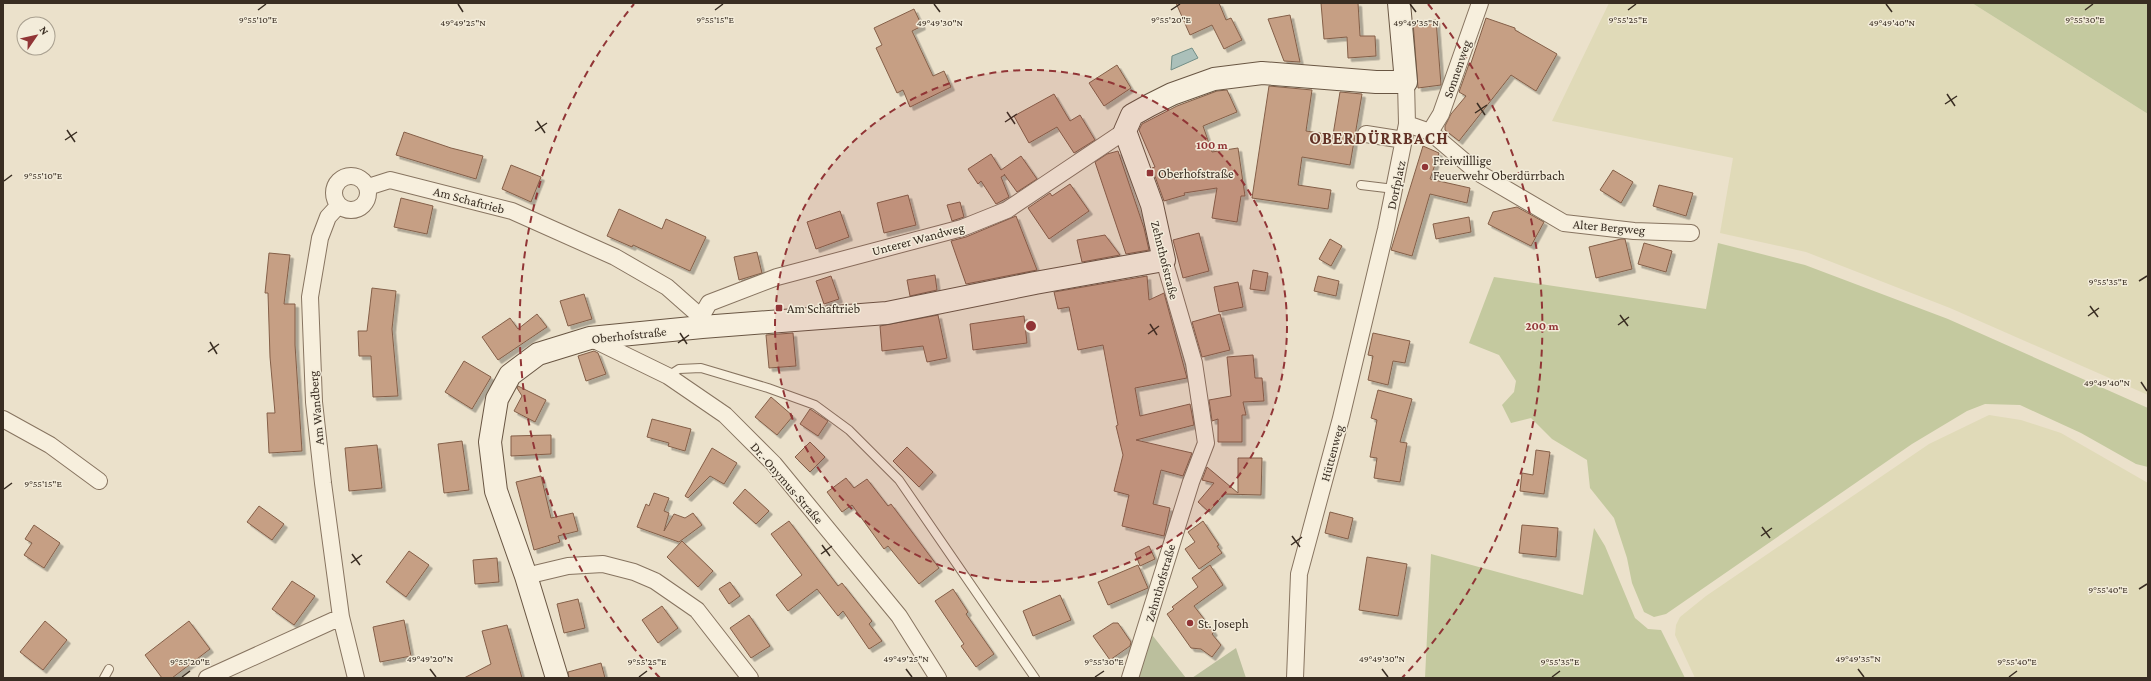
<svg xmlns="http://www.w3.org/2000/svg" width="2151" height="681" font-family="'Crimson Pro',serif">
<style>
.farmland{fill:#e0dab8}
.green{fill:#c4c99f}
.cemetery{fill:#bbbf9d}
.water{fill:#abc0ba;stroke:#718e87}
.building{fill:#c69f84;stroke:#845f48;filter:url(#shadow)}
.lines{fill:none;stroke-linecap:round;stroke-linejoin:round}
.lane-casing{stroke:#877460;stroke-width:10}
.street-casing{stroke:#877460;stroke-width:18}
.secondary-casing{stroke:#695643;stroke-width:24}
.lane{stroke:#f7efdd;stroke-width:8}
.street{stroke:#f7efdd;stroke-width:16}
.secondary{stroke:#f7efdd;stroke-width:22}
.ticks{fill:none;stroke:#392d22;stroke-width:1.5}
.ring{fill:none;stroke:#913536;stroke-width:2;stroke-dasharray:7 5}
.poi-dot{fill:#913536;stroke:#f3ecda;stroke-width:1.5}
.labels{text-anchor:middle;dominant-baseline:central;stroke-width:3;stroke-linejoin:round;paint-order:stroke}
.street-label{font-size:13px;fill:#392d22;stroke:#f3ecda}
.poi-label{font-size:13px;fill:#392d22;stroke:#f3ecda;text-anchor:start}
.district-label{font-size:17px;font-weight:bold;letter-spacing:1px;fill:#623125;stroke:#f3ecda}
.ticks-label{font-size:10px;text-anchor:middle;fill:#392d22;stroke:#f3ecda;stroke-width:3;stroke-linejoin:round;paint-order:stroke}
.centre{fill:#913536;stroke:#f3ecda;stroke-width:2}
.ring-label{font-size:12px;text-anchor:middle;font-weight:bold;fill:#913536;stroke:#f3ecda;stroke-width:3;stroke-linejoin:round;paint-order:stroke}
</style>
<defs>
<filter id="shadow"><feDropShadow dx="3.5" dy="3.5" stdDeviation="0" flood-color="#0004"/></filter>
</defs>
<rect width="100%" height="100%" fill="#ebe1cb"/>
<!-- farmland -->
<path class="farmland" d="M 1609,3 L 1972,3 L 2148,114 L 2148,395 L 1950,308 L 1806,252 L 1720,233 L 1733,158 L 1552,121 Z
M 1989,415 L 2021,420 L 2061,433 L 2148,483 L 2148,678 L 1695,678 L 1675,635 L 1676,625 L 1680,617 L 1706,596 L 1929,444 Z"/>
<!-- green -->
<path class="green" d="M 1972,3 L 2148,3 L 2148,114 Z
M 1718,243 L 1805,265 L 1948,319 L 2148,408 L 2148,467 L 2136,464 L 2081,433 L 2020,405 L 1985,404 L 1967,411 L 1912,444 L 1666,614 L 1654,617 L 1644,612 L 1632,583 L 1627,558 L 1614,518 L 1590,488 L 1587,460 L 1552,439 L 1531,418 L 1511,423 L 1502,405 L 1514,392 L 1516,381 L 1499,355 L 1469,343 L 1494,277 L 1706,309 Z
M 1594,528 L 1605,546 L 1635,618 L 1648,629 L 1661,630 L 1685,678 L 1425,678 L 1431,554 L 1583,595 Z"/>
<!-- cemetery -->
<path class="cemetery" d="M 1149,631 L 1186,678 L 1135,678 Z
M 1236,648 L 1246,678 L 1192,678 Z"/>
<!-- water -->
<path class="water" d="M 1192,48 L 1198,58 L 1171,70 L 1172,56 Z"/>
<!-- building -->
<path class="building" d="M 1176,3 L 1219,3 L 1226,20 L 1231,18 L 1242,40 L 1224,49 L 1212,25 L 1190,35 Z
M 1321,3 L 1358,3 L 1360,36 L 1375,36 L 1376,56 L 1348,58 L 1347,37 L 1324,39 Z
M 914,9 L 922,26 L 912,31 L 933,76 L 944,71 L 951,87 L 910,107 L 903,90 L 897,93 L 876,48 L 882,45 L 874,28 Z
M 1290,15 L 1300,62 L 1284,61 L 1268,19 Z
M 1486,18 L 1515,28 L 1515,30 L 1557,54 L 1536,91 L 1511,75 L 1459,141 L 1445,130 L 1445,126 L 1451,114 L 1466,96 L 1459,92 L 1469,64 L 1470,66 Z
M 1436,20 L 1441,85 L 1418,88 L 1413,22 Z
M 1117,65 L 1131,88 L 1104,106 L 1089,83 Z
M 1269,86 L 1312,90 L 1306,131 L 1333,135 L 1340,92 L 1362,94 L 1350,165 L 1302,157 L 1298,185 L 1331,190 L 1328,209 L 1252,198 Z
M 1227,90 L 1237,112 L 1203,126 L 1212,152 L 1238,148 L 1245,196 L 1241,196 L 1237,222 L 1212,218 L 1217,188 L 1184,193 L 1185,195 L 1164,201 L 1152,168 L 1155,167 L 1139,130 L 1142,124 L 1177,106 L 1217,91 Z
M 1054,94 L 1070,121 L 1080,115 L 1095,140 L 1074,153 L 1057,127 L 1029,143 L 1014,116 Z
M 404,132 L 451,148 L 483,156 L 476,179 L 396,155 Z
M 1423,146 L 1439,153 L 1430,179 L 1470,188 L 1467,203 L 1430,194 L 1412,256 L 1391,250 Z
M 1118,151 L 1144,228 L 1149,250 L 1126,254 L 1095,162 L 1107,154 Z
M 991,154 L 1001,170 L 1021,156 L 1037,179 L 1017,192 L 1004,174 L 1005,175 L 1001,177 L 1009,197 L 996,204 L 981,181 L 978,184 L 968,169 Z
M 511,165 L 541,177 L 531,202 L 502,189 Z
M 1613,170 L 1633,182 L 1621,203 L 1600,190 Z
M 1070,184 L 1089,211 L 1049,239 L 1028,208 L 1050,193 L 1052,196 Z
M 1659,185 L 1693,193 L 1686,216 L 1653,206 Z
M 908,195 L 916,225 L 884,233 L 877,203 Z
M 401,198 L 433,206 L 427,234 L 394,227 Z
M 960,202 L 964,217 L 952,221 L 947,205 Z
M 1517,207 L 1544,222 L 1531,246 L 1488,224 L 1493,212 Z
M 619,209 L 662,229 L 666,219 L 706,237 L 690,271 L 633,245 L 632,247 L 607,236 Z
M 840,211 L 849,237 L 816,249 L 807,222 Z
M 1016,216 L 1037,270 L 966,284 L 951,241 L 966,237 Z
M 1469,217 L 1471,232 L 1436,239 L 1433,224 Z
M 1199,233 L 1209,271 L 1183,278 L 1173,240 Z
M 1105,235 L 1120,255 L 1082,262 L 1077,240 Z
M 1330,239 L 1342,246 L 1331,266 L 1319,259 Z
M 1621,239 L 1625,239 L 1632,269 L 1596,278 L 1589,247 Z
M 1644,243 L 1672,251 L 1666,272 L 1638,264 Z
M 757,252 L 762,273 L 739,280 L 734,257 Z
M 269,253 L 290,255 L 284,304 L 295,304 L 295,345 L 302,451 L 269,453 L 267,413 L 275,413 L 270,357 L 268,293 L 265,293 Z
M 1253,270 L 1268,273 L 1265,291 L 1250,289 Z
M 935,275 L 937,290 L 910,296 L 907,280 Z
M 831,276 L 839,299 L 824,304 L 816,281 Z
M 1147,276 L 1149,300 L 1164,293 L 1187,378 L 1135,388 L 1140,416 L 1190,404 L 1194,425 L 1136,440 L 1192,453 L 1183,476 L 1161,470 L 1153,504 L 1170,508 L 1164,536 L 1122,526 L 1129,495 L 1114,491 L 1123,455 L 1116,426 L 1118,425 L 1103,345 L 1078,350 L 1069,307 L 1058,309 L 1054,292 Z
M 1318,276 L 1339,281 L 1336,296 L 1314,291 Z
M 1238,282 L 1243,307 L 1219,312 L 1214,287 Z
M 372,288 L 396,291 L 392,329 L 398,396 L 373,397 L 371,356 L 359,356 L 358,331 L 367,331 Z
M 584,294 L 592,319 L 568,326 L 560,301 Z
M 537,314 L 547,327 L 498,360 L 482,337 L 510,318 L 518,329 Z
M 1220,314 L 1230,350 L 1202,357 L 1192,322 Z
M 938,315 L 947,358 L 927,362 L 923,346 L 882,351 L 880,326 Z
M 1024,316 L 1027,343 L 973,350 L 970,324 Z
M 793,333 L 796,366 L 769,368 L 766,335 Z
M 1373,333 L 1410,341 L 1405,363 L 1393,361 L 1388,385 L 1368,380 L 1373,356 L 1368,355 Z
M 594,351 L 598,353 L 606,374 L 586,381 L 578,356 Z
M 1253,355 L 1255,378 L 1262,378 L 1264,401 L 1243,402 L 1246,415 L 1242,415 L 1242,442 L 1218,442 L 1218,419 L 1212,421 L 1209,400 L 1231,396 L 1227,357 Z
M 464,361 L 491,377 L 472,409 L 445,392 Z
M 518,386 L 546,400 L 535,422 L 514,411 L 522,396 L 517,388 Z
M 1378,390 L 1412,399 L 1400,442 L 1407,443 L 1400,482 L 1374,478 L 1377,458 L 1370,457 L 1377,420 L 1371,418 Z
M 771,397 L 793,416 L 777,435 L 755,417 Z
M 810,409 L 828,421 L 818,436 L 800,424 Z
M 652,419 L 691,429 L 685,451 L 668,446 L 669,443 L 647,437 Z
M 551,435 L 551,454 L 511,456 L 511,436 Z
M 462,441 L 469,490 L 444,493 L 438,444 Z
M 810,442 L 825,457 L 810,472 L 795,457 Z
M 377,445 L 382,488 L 349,491 L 345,448 Z
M 907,447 L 933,472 L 919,487 L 893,461 Z
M 712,448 L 737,463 L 724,484 L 710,476 L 688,498 L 685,496 Z
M 1536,450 L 1550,452 L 1544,494 L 1520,491 L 1522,473 L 1533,475 Z
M 1238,458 L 1262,458 L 1261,495 L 1224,494 L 1209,512 L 1198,502 L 1214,483 L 1202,480 L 1207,467 L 1238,493 Z
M 541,476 L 551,518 L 573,513 L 578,531 L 558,536 L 560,542 L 534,550 L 516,482 Z
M 846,478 L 854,488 L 867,479 L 888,506 L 891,504 L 939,568 L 919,584 L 888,546 L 884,549 L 852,505 L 842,512 L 827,492 Z
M 745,489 L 769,511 L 756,524 L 733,503 Z
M 654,493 L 669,498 L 664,511 L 669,513 L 664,531 L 674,514 L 685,518 L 693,513 L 702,525 L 679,542 L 637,527 L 646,504 L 649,506 Z
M 259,506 L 284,524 L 272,540 L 247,522 Z
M 1330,512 L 1353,518 L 1348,539 L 1325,533 Z
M 789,521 L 838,586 L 842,583 L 872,621 L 869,624 L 882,641 L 869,649 L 843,611 L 838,616 L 817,589 L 788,611 L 776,595 L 802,575 L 771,534 Z
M 1203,521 L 1219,545 L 1217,546 L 1222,553 L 1199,569 L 1185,549 L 1195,542 L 1188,532 Z
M 34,525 L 60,543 L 44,568 L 24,555 L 32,543 L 25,539 Z
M 1522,525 L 1558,528 L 1556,557 L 1519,553 Z
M 682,541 L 713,571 L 698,587 L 667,557 Z
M 1149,546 L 1155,559 L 1140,566 L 1135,553 Z
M 409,551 L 429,565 L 406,597 L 386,582 Z
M 1367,557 L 1407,564 L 1398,616 L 1359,610 Z
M 497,558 L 499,582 L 475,584 L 473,560 Z
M 1138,565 L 1148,588 L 1108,605 L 1098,582 Z
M 1210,565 L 1223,585 L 1194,606 L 1214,632 L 1212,634 L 1221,645 L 1212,657 L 1201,649 L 1191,648 L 1167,614 L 1174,609 L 1172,607 L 1198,587 L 1192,578 Z
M 292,581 L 315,596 L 294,625 L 272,609 Z
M 730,582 L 740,596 L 729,604 L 719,589 Z
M 953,589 L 968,612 L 966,614 L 994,654 L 976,667 L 961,646 L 964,644 L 935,601 Z
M 1060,595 L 1071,620 L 1033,636 L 1023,611 Z
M 578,599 L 585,628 L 564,633 L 557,604 Z
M 662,606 L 678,628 L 658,643 L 642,620 Z
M 749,615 L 770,646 L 751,658 L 730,628 Z
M 404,620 L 411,656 L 380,662 L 373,627 Z
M 45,621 L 67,640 L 43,670 L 20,652 Z
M 189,621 L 210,649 L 172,678 L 162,678 L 145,655 Z
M 1113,623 L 1118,623 L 1131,642 L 1130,646 L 1110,660 L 1093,636 Z
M 507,625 L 522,678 L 464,678 L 491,664 L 482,631 Z
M 601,663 L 605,678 L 569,678 L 568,672 Z"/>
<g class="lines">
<!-- lane casing -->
<g class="lane-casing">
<path id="lane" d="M 1361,185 L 1386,188 L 1394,191
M 668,376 L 679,369 L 701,368 L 768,388 L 815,405 L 849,430 L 899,480 L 1035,678
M 104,678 L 109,669"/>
</g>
<!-- street casing -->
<g class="street-casing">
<path id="street" d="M 1406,82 L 1407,124 L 1430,132 L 1477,172 L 1564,223 L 1634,231 L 1691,233
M 1430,132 L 1441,114 L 1480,3
M 1366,134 L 1404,140
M334 193a17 17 0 1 1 34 0a17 17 0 1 1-34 0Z
M 368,187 L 390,180 L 512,211 L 615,257 L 667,287 L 701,317 L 702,327
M 339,205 L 328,217 L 320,238 L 310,297 L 314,402 L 323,483 L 341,617 L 356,678
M 701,317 L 709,303 L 777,277 L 962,228 L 1007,210 L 1125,131
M 590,338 L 668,376 L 725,415 L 774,464 L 899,616 L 938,678
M 3,419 L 50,445 L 99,481
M 526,576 L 568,566 L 603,564 L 634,572 L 655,581 L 697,610 L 750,678
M 207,678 L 341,617
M 1130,678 L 1191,482 L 1206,443 L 1194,363 L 1164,260
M 1295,678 L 1299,574 L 1341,418 L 1386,229 L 1407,124"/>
</g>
<!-- secondary casing -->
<g class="secondary-casing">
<path id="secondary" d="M 557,678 L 526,576 L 496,491 L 490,442 L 497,399 L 510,375 L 538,354 L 590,338 L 702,327 L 887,313 L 1035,283 L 1164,260 L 1152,205 L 1125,131 L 1132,115 L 1150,105 L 1172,94 L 1214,79 L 1262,73 L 1376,82 L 1406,82 L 1399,3"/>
</g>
<!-- lane -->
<use href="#lane" class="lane"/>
<!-- street -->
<use href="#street" class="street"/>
<!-- secondary -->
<use href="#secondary" class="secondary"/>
</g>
<!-- ticks -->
<path class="ticks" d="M 458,4 L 463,12M 934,4 L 940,12M 1410,4 L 1416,12M 1886,4 L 1892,12M 258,10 L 266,4M 715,10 L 723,4M 1171,10 L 1180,4M 1628,10 L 1636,4M 2085,10 L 2093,4M 1947,94 L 1955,106M 1477,103 L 1485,115M 1945,104 L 1957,96M 1007,112 L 1015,124M 1475,113 L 1487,105M 537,121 L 545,133M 1005,122 L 1017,114M 67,130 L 75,142M 535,131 L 547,123M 65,140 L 77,132M 4,181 L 12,175M 2139,281 L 2147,276M 2090,306 L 2098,317M 1620,315 L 1628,326M 2088,316 L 2099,308M 1150,324 L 1157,335M 1618,325 L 1629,317M 680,333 L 687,344M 1148,334 L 1159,326M 210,342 L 217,354M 678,343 L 689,335M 208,352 L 219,344M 2141,382 L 2147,391M 4,489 L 12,483M 1762,527 L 1770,538M 1292,536 L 1300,547M 1761,536 L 1772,528M 822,545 L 830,556M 1291,545 L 1302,537M 352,554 L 360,565M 821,554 L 832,546M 351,563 L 362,555M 2139,589 L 2147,584M 430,669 L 436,677M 906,669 L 912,677M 1382,669 L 1388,677M 1858,669 L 1864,677M 182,677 L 190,671M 639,677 L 647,671M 1095,677 L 1104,671M 1552,677 L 1560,671M 2009,677 L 2017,671"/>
<!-- distance rings -->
<circle cx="1031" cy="326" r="256" fill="#913536" fill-opacity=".12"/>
<g class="ring">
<circle cx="1031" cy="326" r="256"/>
<path d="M660 678A511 511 0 0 1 634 4M1428 4A511 511 0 0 1 1402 678"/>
</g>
<!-- markers -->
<g class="poi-dot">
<circle cx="1425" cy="167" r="4"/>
<rect x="1146" y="169" width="8" height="8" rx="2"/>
<rect x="775" y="304" width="8" height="8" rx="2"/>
<circle cx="1190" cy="623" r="4"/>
</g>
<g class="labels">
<!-- street labels -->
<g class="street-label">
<text transform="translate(1457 69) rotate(-71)">Sonnenweg</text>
<text transform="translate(1396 185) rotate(-78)">Dorfplatz</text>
<text transform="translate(469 200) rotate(15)">Am Schaftrieb</text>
<text transform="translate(1609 227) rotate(5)">Alter Bergweg</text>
<text transform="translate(918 239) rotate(-15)">Unterer Wandweg</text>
<text transform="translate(1165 260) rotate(76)">Zehnthofstraße</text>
<text transform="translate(629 335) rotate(-6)">Oberhofstraße</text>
<text transform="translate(316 408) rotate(-95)">Am Wandberg</text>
<text transform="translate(1332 453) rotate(-75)">Hüttenweg</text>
<text transform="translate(787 483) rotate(49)">Dr.-Onymus-Straße</text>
<text transform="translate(1160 583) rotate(-74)">Zehnthofstraße</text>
</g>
<!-- poi labels -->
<g class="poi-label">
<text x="1433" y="160">Freiwilllige<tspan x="1433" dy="15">Feuerwehr Oberdürrbach</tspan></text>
<text x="1158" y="173">Oberhofstraße</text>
<text x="787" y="308">Am Schaftrieb</text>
<text x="1198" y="623">St. Joseph</text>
</g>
<!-- district labels -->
<g class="district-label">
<text x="1379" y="138">OBERDÜRRBACH</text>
</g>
</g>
<g class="ticks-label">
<text x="258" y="23">9°55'10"E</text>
<text x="715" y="23">9°55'15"E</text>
<text x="1171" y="23">9°55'20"E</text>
<text x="1628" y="23">9°55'25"E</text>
<text x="2085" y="23">9°55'30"E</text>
<text x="463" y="26">49°49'25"N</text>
<text x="940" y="26">49°49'30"N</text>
<text x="1416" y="26">49°49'35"N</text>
<text x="1892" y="26">49°49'40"N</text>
<text x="43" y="179">9°55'10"E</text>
<text x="2108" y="285">9°55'35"E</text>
<text x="2107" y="386">49°49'40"N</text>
<text x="43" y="487">9°55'15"E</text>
<text x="2108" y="593">9°55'40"E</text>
<text x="430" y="662">49°49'20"N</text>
<text x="906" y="662">49°49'25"N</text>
<text x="1382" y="662">49°49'30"N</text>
<text x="1858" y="662">49°49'35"N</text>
<text x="190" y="665">9°55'20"E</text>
<text x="647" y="665">9°55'25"E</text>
<text x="1104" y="665">9°55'30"E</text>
<text x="1560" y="665">9°55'35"E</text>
<text x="2017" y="665">9°55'40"E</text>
</g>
<circle cx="1031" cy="326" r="6" class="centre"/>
<g class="ring-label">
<text x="1212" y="149">100 m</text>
<text x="1542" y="330">200 m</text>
</g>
<!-- border -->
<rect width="2151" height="681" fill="none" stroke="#392d22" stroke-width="8"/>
<!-- north arrow -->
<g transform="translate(36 36) rotate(56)"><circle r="19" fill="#f3ecda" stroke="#a9a090"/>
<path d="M0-3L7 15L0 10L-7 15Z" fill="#913536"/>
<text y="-6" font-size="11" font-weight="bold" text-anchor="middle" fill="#392d22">N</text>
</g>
</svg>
